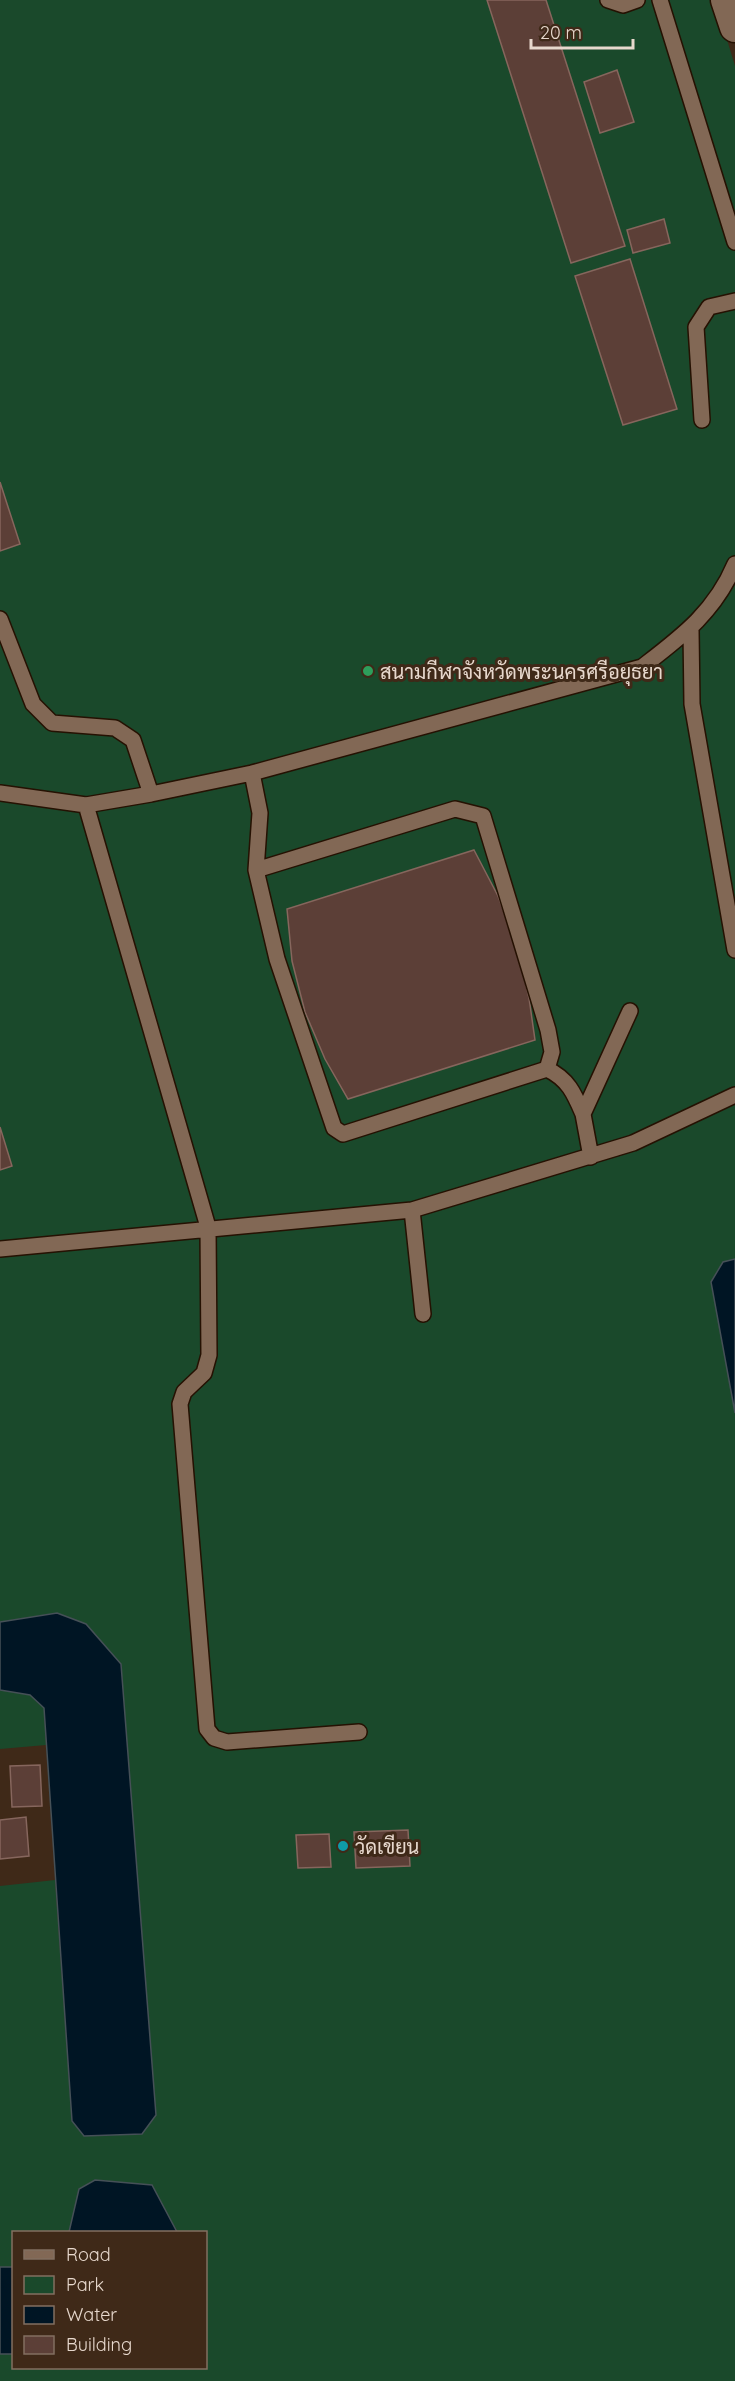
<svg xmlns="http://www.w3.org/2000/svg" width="735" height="2381" font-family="Quicksand,Sarabun,sans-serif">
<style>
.green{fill:#1a492b}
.water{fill:#001524;stroke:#455057;stroke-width:1.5}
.building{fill:#5c3f37;stroke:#86665d;stroke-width:1.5}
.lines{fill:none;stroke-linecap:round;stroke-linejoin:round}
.lane-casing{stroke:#251102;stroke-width:18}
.street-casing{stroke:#251102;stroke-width:33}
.lane{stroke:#826855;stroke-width:15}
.street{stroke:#826855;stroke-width:30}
.leisure-dot{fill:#2e9e5b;stroke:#3f2918;stroke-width:2}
.culture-dot{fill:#0f9aa8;stroke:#3f2918;stroke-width:2}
.labels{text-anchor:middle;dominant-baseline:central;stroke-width:6;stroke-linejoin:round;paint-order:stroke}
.poi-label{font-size:20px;fill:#e7d8cd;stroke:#3f2918;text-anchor:start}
</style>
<rect width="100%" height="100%" fill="#3f2918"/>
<!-- green -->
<path class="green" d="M 0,0 L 715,0 L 735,66 L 735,2381 L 0,2381 L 0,2354 L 13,2354 L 14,2368 L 206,2368 L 206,2232 L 177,2232 L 176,2228 L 79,2189 L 69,2232 L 14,2232 L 13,2267 L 0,2267 L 0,1886 L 55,1880 L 72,2121 L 57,1613 L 0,1622 Z
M 0,1690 L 30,1695 L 44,1708 L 46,1745 L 0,1749 Z"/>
<!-- water -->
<path class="water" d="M 735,1259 L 735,1413 L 711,1282 L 723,1262 Z
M 57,1613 L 86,1624 L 121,1664 L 156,2115 L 142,2134 L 84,2136 L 72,2121 L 44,1708 L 30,1695 L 0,1690 L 0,1622 Z
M 95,2180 L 152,2185 L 177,2232 L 69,2232 L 79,2189 Z
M 0,2267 L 13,2267 L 13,2354 L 0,2354 Z"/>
<!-- building -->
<path class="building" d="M 487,0 L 546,0 L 625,246 L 571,263 Z
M 617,70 L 634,122 L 600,133 L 584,82 Z
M 664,219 L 670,243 L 633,253 L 627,230 Z
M 630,259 L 677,409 L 623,425 L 575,276 Z
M 0,482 L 20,544 L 0,551 Z
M 474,850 L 498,896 L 517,946 L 529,998 L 535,1040 L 348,1099 L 325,1059 L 305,1012 L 292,961 L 287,909 Z
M 0,1127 L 12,1166 L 0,1170 Z
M 40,1765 L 42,1806 L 12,1807 L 10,1766 Z
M 26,1817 L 29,1856 L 0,1859 L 0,1820 Z
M 408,1830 L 410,1866 L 356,1868 L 354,1832 Z
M 329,1834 L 331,1867 L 298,1868 L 296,1835 Z"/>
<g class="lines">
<!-- lane casing -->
<g class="lane-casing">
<path id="lane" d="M 608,0 L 623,5 L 637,0
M 660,0 L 735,242
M 702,420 L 696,327 L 709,307 L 735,301
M 0,619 L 33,704 L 52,723 L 115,728 L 133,740 L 151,794
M 691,630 L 692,704 L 735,950
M 252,773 L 260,813 L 256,870 L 277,959 L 334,1128 L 343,1134 L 547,1069
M 0,793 L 86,805 L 151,794 L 252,773 L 642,667 C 681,637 715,612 735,564
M 86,805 L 208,1227 L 209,1355 L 204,1373 L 184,1392 L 180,1404 L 207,1729 L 214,1738 L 227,1742 L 359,1732
M 256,870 L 455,809 L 483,816 L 548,1030 L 552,1052 L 547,1069 C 568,1079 574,1093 583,1114
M 591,1157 L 583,1114 L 630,1011
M 412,1210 L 423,1314
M 0,1249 L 412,1210 L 633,1143 L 735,1095"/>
</g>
<!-- street casing -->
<g class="street-casing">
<path id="street" d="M 726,0 L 735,27"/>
</g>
<!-- lane -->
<use href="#lane" class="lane"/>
<!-- street -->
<use href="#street" class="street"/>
</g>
<!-- markers -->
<circle class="leisure-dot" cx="368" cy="671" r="6"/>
<circle class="culture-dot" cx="343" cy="1846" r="6"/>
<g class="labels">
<!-- poi labels -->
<g class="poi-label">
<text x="380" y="671">สนามกีฬาจังหวัดพระนครศรีอยุธยา</text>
<text x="355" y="1846">วัดเขียน</text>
</g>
</g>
<!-- legend -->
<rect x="12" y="2231" width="195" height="138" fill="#3f2918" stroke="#826f60" stroke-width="1.5"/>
<rect x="24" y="2250" width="30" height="9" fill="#826855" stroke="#826f60" stroke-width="1.5"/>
<text x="66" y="2261" font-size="18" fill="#e7d8cd">Road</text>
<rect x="24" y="2276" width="30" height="18" fill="#1a492b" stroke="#826f60" stroke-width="1.5"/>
<text x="66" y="2291" font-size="18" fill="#e7d8cd">Park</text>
<rect x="24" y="2306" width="30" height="18" fill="#001524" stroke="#826f60" stroke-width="1.5"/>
<text x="66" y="2321" font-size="18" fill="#e7d8cd">Water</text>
<rect x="24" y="2336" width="30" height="18" fill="#5c3f37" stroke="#826f60" stroke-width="1.5"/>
<text x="66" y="2351" font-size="18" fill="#e7d8cd">Building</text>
<!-- scale -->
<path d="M531 39v9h102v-9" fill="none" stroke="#e7d8cd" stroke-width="3"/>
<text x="540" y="39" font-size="18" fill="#e7d8cd" stroke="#3f2918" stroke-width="4.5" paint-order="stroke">20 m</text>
</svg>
